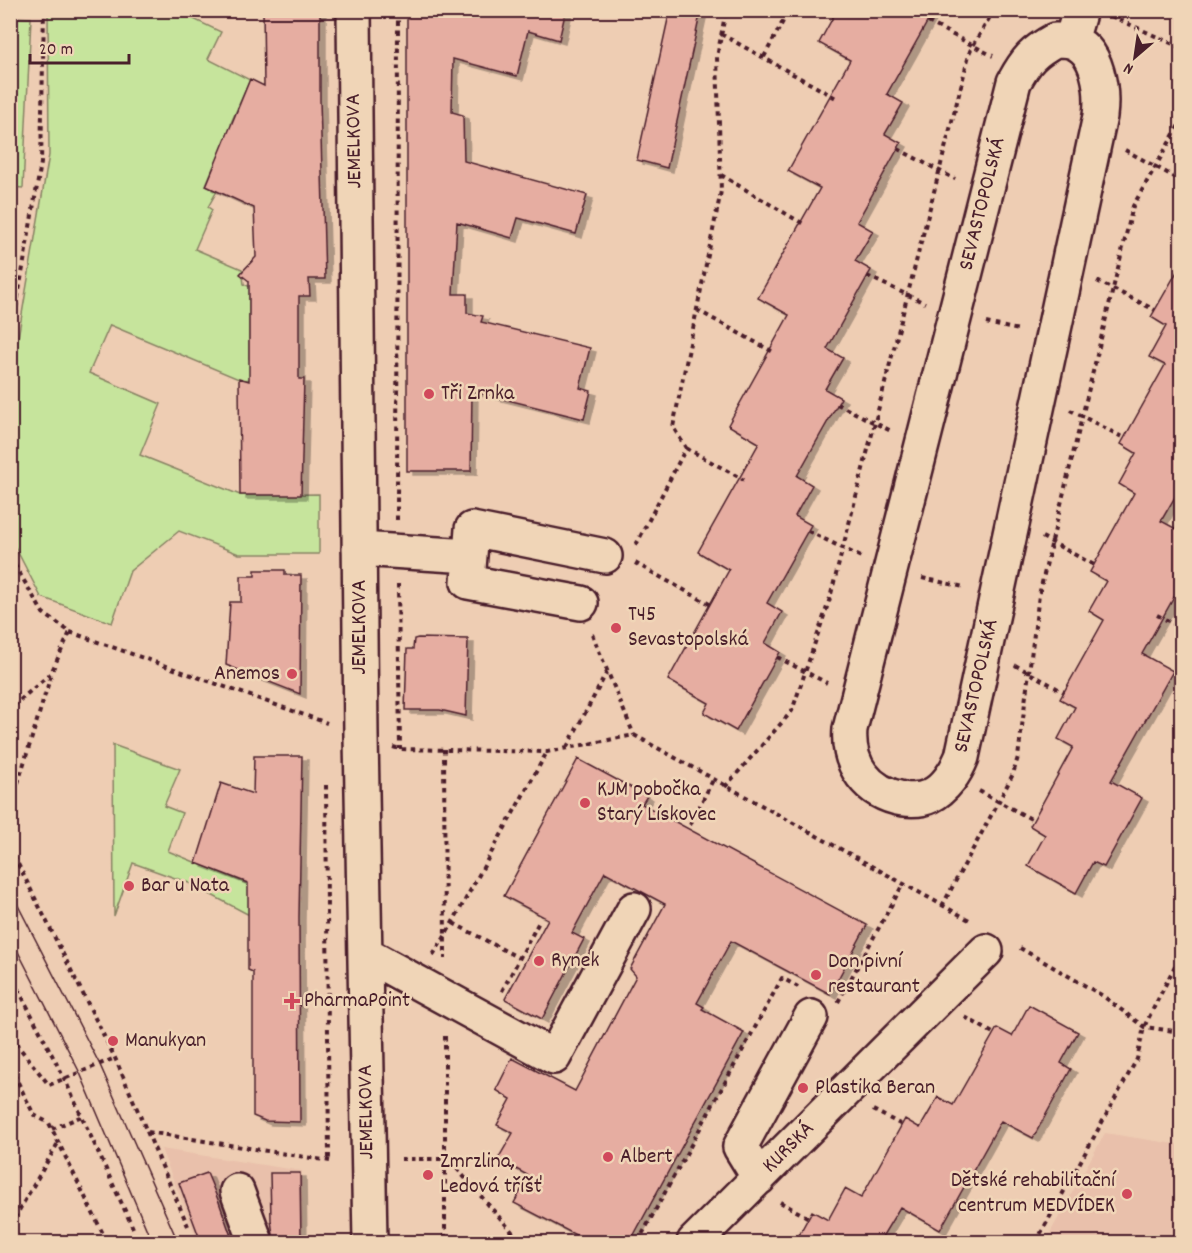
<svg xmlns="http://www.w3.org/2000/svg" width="1192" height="1253" font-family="Dekko,sans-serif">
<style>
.built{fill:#e9c0ab}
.green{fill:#c6e49c;stroke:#888264;stroke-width:1.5}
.building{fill:#e6ada1;stroke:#4a1f2b;stroke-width:1.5;filter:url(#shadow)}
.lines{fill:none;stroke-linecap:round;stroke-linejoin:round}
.minor-casing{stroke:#4a1f2b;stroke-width:38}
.path{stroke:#4a1f2b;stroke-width:4;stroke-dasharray:4.5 4.5;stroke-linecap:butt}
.minor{stroke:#f0d5b7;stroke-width:33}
.tram{stroke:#4a1f2b;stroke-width:1.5}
.poi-dot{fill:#d1495b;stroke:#f0d5b7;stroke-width:2}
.labels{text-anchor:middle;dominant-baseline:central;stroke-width:5;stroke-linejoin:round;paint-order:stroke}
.street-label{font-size:22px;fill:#4a1f2b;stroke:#f0d5b7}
.poi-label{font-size:22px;fill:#4a1f2b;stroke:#f0d5b7;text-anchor:start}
</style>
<defs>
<filter id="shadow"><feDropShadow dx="6" dy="4" stdDeviation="0" flood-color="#0004"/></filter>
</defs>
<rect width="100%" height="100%" fill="#eecdb3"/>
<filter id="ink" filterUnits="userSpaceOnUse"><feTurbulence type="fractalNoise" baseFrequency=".0167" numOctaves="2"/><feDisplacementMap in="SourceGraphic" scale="12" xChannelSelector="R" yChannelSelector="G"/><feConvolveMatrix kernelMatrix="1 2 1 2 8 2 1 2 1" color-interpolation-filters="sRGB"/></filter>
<g filter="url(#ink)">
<!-- built -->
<path class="built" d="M 1105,1133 L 1181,1145 L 1181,1242 L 1045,1242 Z
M 161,1149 L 302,1171 L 303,1242 L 198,1242 Z"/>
<!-- green -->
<path class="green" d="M 48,11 L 177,11 L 221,32 L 208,59 L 250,80 L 231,123 L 263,139 L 215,163 L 206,185 L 217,191 L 208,207 L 212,210 L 195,249 L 242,269 L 244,284 L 268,296 L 249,296 L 249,358 L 255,379 L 241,380 L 110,325 L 89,373 L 161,404 L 140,455 L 240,495 L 319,494 L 319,554 L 239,554 L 179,531 L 130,571 L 112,623 L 41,597 L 11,539 L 11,379 L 49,155 Z
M 10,17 L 31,18 L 23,188 L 11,187 Z
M 113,745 L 180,769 L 164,806 L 182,813 L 168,851 L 255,887 L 253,917 L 189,883 L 133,863 L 114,916 Z"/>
<!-- building -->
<path class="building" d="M 263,10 L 320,10 L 320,100 L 325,279 L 309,279 L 310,296 L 299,296 L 299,379 L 304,379 L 301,495 L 240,495 L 239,378 L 249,381 L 249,281 L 240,274 L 256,257 L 254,208 L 206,186 L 250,79 L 264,86 Z
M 407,10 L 566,10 L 559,40 L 528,31 L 517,76 L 453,59 L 452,112 L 463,115 L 464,161 L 587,195 L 576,234 L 518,218 L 512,238 L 457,222 L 453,294 L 467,294 L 467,313 L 483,316 L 481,322 L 590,348 L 580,388 L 591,391 L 584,419 L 472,391 L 471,471 L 407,471 Z
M 670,10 L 701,10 L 667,168 L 637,160 Z
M 837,10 L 934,10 L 887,94 L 903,103 L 885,134 L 901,143 L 857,222 L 873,231 L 855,261 L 871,270 L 827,349 L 843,358 L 825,389 L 841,398 L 797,476 L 812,485 L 795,516 L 811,525 L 767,603 L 782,612 L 765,643 L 780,652 L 736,731 L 704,713 L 709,703 L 668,680 L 729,570 L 698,552 L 759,443 L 728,425 L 789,315 L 758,298 L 820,188 L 788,171 L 850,60 L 819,43 Z
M 1182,263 L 1182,485 L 1161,521 L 1182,532 L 1182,583 L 1142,654 L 1173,671 L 1111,781 L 1142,798 L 1104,867 L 1093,862 L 1076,893 L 1028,866 L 1045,835 L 1030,826 L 1073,747 L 1058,739 L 1075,707 L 1060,699 L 1104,620 L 1089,611 L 1106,581 L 1090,572 L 1134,493 L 1119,484 L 1136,453 L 1121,444 L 1165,365 L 1149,357 L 1166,326 L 1151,317 Z
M 255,570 L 285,570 L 285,575 L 301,575 L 300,694 L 226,665 L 230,602 L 241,602 L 241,576 L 255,576 Z
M 418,638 L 468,639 L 466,716 L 440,710 L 405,710 L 407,649 L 413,649 L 414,639 Z
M 254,756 L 302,756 L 299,917 L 300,1122 L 265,1121 L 253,1116 L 253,972 L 248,970 L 248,883 L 196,863 L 221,783 L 253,794 Z
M 578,759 L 647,796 L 642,804 L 867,925 L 830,994 L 731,941 L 697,1003 L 704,1007 L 702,1009 L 744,1032 L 630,1242 L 589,1242 L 514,1203 L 529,1176 L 498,1159 L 513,1133 L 497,1125 L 511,1099 L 496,1090 L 512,1058 L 575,1091 L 636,976 L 630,969 L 665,904 L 605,872 L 572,933 L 584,939 L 542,1019 L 505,999 L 548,919 L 504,896 Z
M 1029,1005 L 1078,1032 L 1061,1063 L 1071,1069 L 1033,1138 L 1001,1121 L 940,1230 L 900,1207 L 879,1242 L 795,1242 L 812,1211 L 828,1220 L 845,1189 L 861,1198 L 905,1119 L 920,1128 L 938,1097 L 953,1105 L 997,1028 L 1012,1036 Z
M 207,1173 L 219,1202 L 233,1242 L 201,1242 L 179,1183 Z
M 270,1173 L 300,1173 L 301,1242 L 274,1242 L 271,1220 Z"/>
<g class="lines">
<!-- minor casing -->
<g class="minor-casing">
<path id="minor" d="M 354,10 L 361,736 L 370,1242
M 1055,40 C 1060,40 1066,40 1070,41 C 1099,48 1103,92 1100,116 L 962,757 C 956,772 945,789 930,796 C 922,800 911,800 903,799 C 867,793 847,764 850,729 L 1014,82 C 1026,60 1033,52 1055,40 Z
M 1071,41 L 1080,10
M 359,549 L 470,556
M 581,603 L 468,582 L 472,529 L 605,556
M 365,954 L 554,1057 L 634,909
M 759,1178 L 740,1147 L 811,1017
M 237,1191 L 256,1242
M 694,1242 L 986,951"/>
</g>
<!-- path -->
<path class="path" d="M 1111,16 L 1182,48
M 928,22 L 993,56
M 721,34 L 836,98
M 764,57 L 789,10
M 898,149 L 955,179
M 1125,150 L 1182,181
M 721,175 L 805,225
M 867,276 L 925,303
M 1097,281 L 1155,310
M 697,310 L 775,353
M 986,323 L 1019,330
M 10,343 L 41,163 L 44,10
M 837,404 L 891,431
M 1070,410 L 1124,438
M 686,448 L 744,480
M 397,520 L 398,10
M 808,531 L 861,557
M 1042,537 L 1094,565
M 636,545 L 686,448 L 673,427 L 721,191 L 717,57 L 726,10
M 10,557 L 43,613 L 70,632 L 51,673 L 10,709
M 635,563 L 713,606
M 922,578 L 964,587
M 398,584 L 400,749
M 1157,615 L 1182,628
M 70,632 L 327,723
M 592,634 L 634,735
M 777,657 L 827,683
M 1015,665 L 1064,692
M 393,747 L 400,749 L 547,752 L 634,735 L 971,921
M 567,747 L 607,672
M 444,749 L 445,959
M 326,785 L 329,1161
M 725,787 L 792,711 L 830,598 L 970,51 L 994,10
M 979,791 L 1033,820
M 10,809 L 51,675
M 690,825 L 713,780
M 10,848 L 115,1058 L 188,1226
M 942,906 L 999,801 L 1013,774 L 1018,757 L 1039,595 L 1133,206 L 1182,120
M 453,923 L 519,958
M 1020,948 L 1103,996 L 1144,1027 L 1182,1032
M 433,955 L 444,938 L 547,752
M 10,973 L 65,1080 L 133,1228
M 502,991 L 540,920
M 838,1002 L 903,884
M 965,1017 L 993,1033
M 10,1036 L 49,1085 L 115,1058
M 445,1036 L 445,1242
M 10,1066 L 34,1115 L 49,1123 L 107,1242
M 873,1110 L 902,1125
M 52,1129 L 82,1116
M 148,1132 L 330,1161
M 445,1155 L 521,1242
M 401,1159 L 445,1159
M 780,1202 L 809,1218
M 10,1226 L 58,1143
M 638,1242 L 782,978 L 798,987
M 1036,1242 L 1137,1059 L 1144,1027 L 1182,952
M 1164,1242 L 1165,1242"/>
<!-- minor -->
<use href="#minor" class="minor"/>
<!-- tram -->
<path class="tram" d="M 10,890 L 100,1065 L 178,1242
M 10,936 L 80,1073 L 152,1242"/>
</g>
</g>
<!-- markers -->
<g class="poi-dot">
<circle cx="429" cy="394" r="6"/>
<circle cx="616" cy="628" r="6"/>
<circle cx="292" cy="674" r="6"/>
<circle cx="585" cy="803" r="6"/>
<circle cx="129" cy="886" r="6"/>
<circle cx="539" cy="961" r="6"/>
<circle cx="816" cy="975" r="6"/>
<path d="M289 992h6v6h6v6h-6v6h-6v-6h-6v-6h6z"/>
<circle cx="113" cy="1041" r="6"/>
<circle cx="803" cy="1088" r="6"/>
<circle cx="608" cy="1157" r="6"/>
<circle cx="428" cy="1175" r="6"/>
<circle cx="1127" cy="1194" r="6"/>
</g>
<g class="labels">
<!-- street labels -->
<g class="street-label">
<text transform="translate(355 141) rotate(-91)">JEMELKOVA</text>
<text transform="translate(983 204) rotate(-76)">SEVASTOPOLSKÁ</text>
<text transform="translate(360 627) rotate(-90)">JEMELKOVA</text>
<text transform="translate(977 686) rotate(-77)">SEVASTOPOLSKÁ</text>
<text transform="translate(367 1112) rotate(-91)">JEMELKOVA</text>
<text transform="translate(789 1148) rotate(-45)">KURSKÁ</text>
</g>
<!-- poi labels -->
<g class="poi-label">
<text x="441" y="394">Tři Zrnka</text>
<text x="628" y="615">T45<tspan x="628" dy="25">Sevastopolská</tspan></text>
<text x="280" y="674" text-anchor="end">Anemos</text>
<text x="597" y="790">KJM pobočka<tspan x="597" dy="25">Starý Lískovec</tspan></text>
<text x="141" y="886">Bar u Nata</text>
<text x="551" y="961">Rynek</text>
<text x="828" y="962">Don pivní<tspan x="828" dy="25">restaurant</tspan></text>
<text x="304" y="1001">PharmaPoint</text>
<text x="125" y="1041">Manukyan</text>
<text x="815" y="1088">Plastika Beran</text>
<text x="620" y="1157">Albert</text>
<text x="440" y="1162">Zmrzlina,<tspan x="440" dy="25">Ledová tříšť</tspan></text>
<text x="1115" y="1181" text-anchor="end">Dětské rehabilitační<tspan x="1115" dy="25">centrum MEDVÍDEK</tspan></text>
</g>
</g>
<!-- margin -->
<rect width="1192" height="1253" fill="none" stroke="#f0d5b7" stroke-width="36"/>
<rect x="18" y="18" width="1156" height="1217" fill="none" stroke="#4a1f2b" stroke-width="2" filter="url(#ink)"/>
<!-- north arrow -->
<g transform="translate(1135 57) rotate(209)" stroke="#f0d5b7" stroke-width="4.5" paint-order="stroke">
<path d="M0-4.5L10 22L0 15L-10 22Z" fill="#4a1f2b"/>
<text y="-9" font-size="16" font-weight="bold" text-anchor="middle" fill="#4a1f2b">N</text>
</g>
<!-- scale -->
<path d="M30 54v9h99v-9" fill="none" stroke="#4a1f2b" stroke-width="3"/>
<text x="39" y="54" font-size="18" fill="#4a1f2b" stroke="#f0d5b7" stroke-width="4.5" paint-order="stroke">20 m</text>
</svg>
